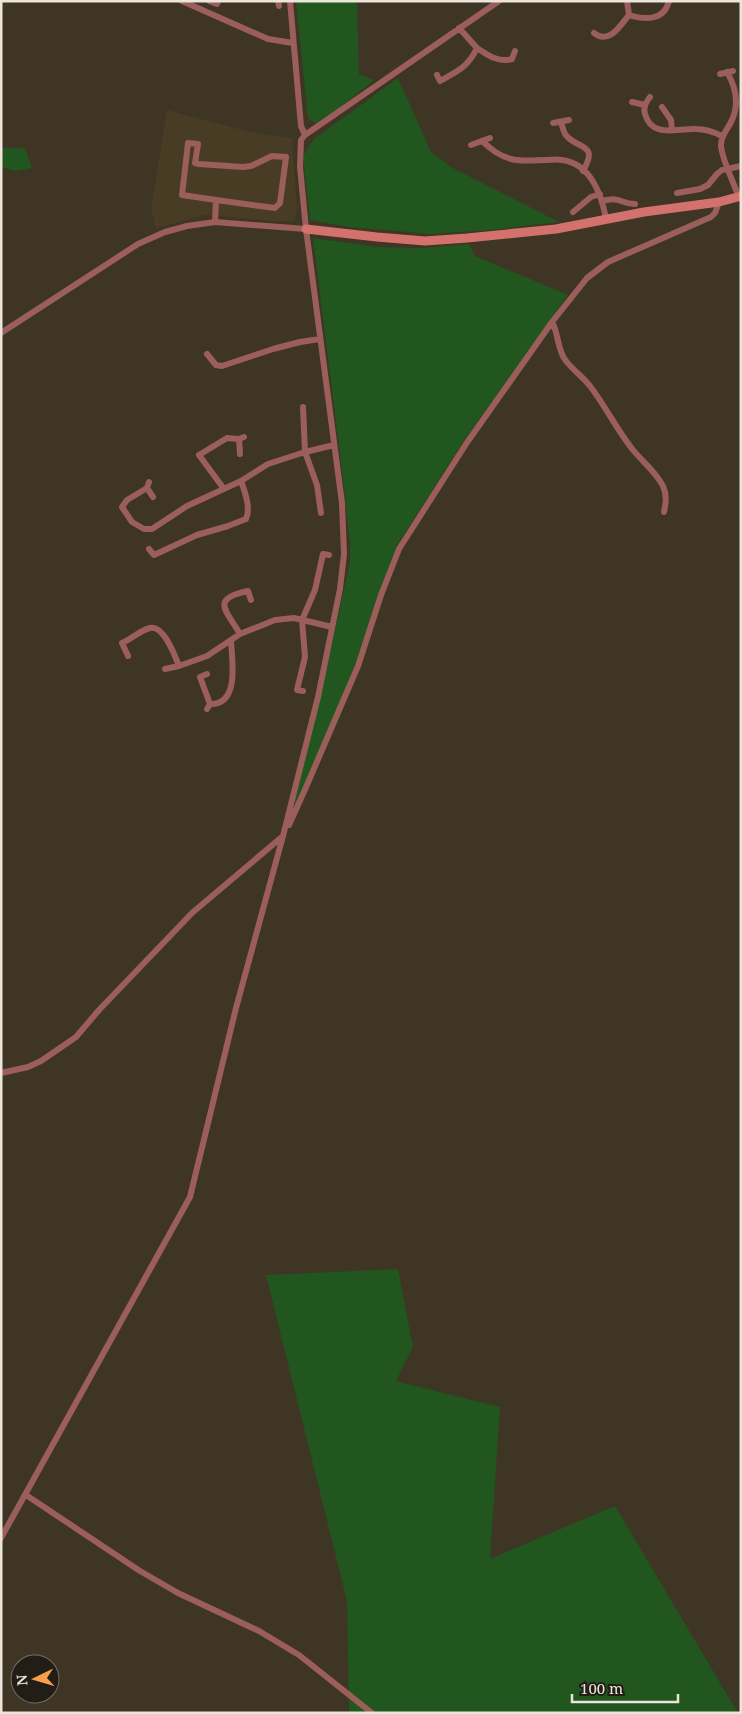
<svg xmlns="http://www.w3.org/2000/svg" width="742" height="1714" font-family="'Noto Serif',serif">
<style>
.built{fill:#493c25}
.green{fill:#21561e}
.lines{fill:none;stroke-linecap:round;stroke-linejoin:round}
.street{stroke:#9c5e5a;stroke-width:6}
.secondary{stroke:#d3726d;stroke-width:9}
</style>
<rect width="100%" height="100%" fill="#3f3525"/>
<!-- built -->
<path class="built" d="M 167,110 L 254,133 L 292,138 L 297,208 L 295,221 L 274,221 L 205,215 L 156,228 L 151,209 Z"/>
<!-- green -->
<path class="green" d="M 296,1 L 357,1 L 359,74 L 374,80 L 341,107 L 316,123 L 308,118 Z
M 398,78 L 431,152 L 451,167 L 559,222 L 490,230 L 431,234 L 349,227 L 310,220 L 303,156 L 314,139 Z
M 1,148 L 25,148 L 32,168 L 16,171 L 1,167 Z
M 313,238 L 378,247 L 420,248 L 469,244 L 475,256 L 568,295 L 465,439 L 397,545 L 373,610 L 357,659 L 334,717 L 296,804 L 294,802 L 314,723 L 350,563 L 350,544 L 342,470 Z
M 398,1269 L 413,1347 L 396,1381 L 500,1407 L 490,1559 L 615,1506 L 738,1713 L 349,1713 L 347,1601 L 266,1275 Z"/>
<g class="lines">
<!-- street -->
<path class="street" d="M 182,1 L 268,39 L 293,43
M 209,1 L 217,4 L 218,1
M 278,1 L 279,6
M 290,1 L 301,126 L 305,135
M 627,1 L 629,15 C 645,20 664,21 669,1
M 594,33 C 609,45 620,26 629,15
M 477,48 C 488,55 498,63 512,59 L 515,51
M 727,72 C 737,89 740,106 730,124 C 726,131 721,136 721,145 C 721,157 734,184 739,197
M 720,74 L 733,71
M 437,75 L 440,81 C 458,71 468,67 477,48 L 459,28
M 650,97 C 646,102 643,108 645,114 C 652,139 677,128 696,129 C 705,129 714,132 722,136
M 632,102 L 645,105
M 662,107 L 671,120 L 672,130
M 561,122 C 562,125 563,130 565,134 C 576,150 600,142 583,171
M 553,123 L 569,120
M 482,141 C 491,149 499,156 511,159 C 523,162 535,160 546,160 C 551,160 557,159 562,160 C 591,164 601,194 606,218
M 471,145 L 490,138
M 677,193 L 700,189 L 708,185 L 717,174 L 722,170 L 741,166
M 602,201 C 622,196 620,204 635,204
M 573,212 L 591,197 L 600,194
M 215,222 L 216,200 L 182,195 L 188,143 L 198,144 L 195,163 L 199,164 L 243,167 L 251,166 L 272,156 L 286,157 L 280,203 L 275,208 L 216,200
M 552,322 C 559,334 557,350 566,361 C 573,370 583,377 590,386 C 606,407 617,430 633,450 C 643,462 656,472 663,486 C 667,495 666,502 664,512
M 1,333 L 138,244 L 165,232 L 187,226 L 215,222 L 306,229
M 207,354 L 216,365 L 222,366 L 273,349 L 300,342 L 320,339
M 303,407 L 305,452 L 317,485 L 321,513
M 239,439 L 240,454
M 149,482 L 147,488 L 127,500 L 122,507 L 132,522 L 144,529 L 152,529 L 187,506 L 241,481 L 268,464 L 305,452 L 334,445
M 147,488 L 153,497
M 224,489 L 199,455 L 227,438 L 239,439 L 244,437
M 149,549 L 154,555 L 197,535 L 228,526 L 246,519 C 251,508 245,492 241,481
M 240,634 C 227,611 209,599 248,591 L 251,600
M 128,656 L 122,643 C 131,639 141,630 150,628 C 164,625 175,656 179,666 L 165,669
M 179,666 L 207,656 L 240,634 L 275,620 L 294,618 L 332,627
M 207,674 L 200,677 L 210,704 L 207,709
M 303,691 L 297,690 L 305,657 L 302,620 L 315,590 L 323,554 L 329,555
M 210,704 C 240,705 232,660 231,641
M 289,825 L 307,785 L 358,666 L 381,595 L 399,549 L 466,444 L 552,322 L 587,278 L 608,262 L 711,217 L 715,213 L 719,202
M 1,1073 L 28,1067 L 41,1061 L 76,1037 L 99,1010 L 192,913 L 283,836
M 26,1495 L 140,1571 L 178,1593 L 259,1631 L 299,1655 L 372,1713
M 1,1538 L 190,1197 L 236,1008 L 283,836 L 318,697 L 340,589 L 344,554 L 342,503 L 306,229 L 300,167 L 301,140 L 305,135 L 499,1"/>
<!-- secondary -->
<path class="secondary" d="M 306,229 L 377,237 L 425,241 L 467,238 L 556,229 L 644,212 L 719,202 L 741,196"/>
</g>
<!-- border -->
<rect width="742" height="1714" fill="none" stroke="#ebe5da" stroke-width="5"/>
<!-- north arrow -->
<g transform="translate(35 1679) rotate(265)"><circle r="24" fill="#221d16" stroke="#726d64"/>
<path d="M0-4L9 19L0 12L-9 19Z" fill="#f8a04b"/>
<text y="-8" font-size="14" font-weight="bold" text-anchor="middle" fill="#ebe5da">N</text>
</g>
<!-- scale -->
<path d="M572 1694v8h106v-8" fill="none" stroke="#ebe5da" stroke-width="2.5"/>
<text x="580" y="1694" font-size="15" fill="#ebe5da" stroke="#221d16" stroke-width="4" paint-order="stroke">100 m</text>
</svg>
